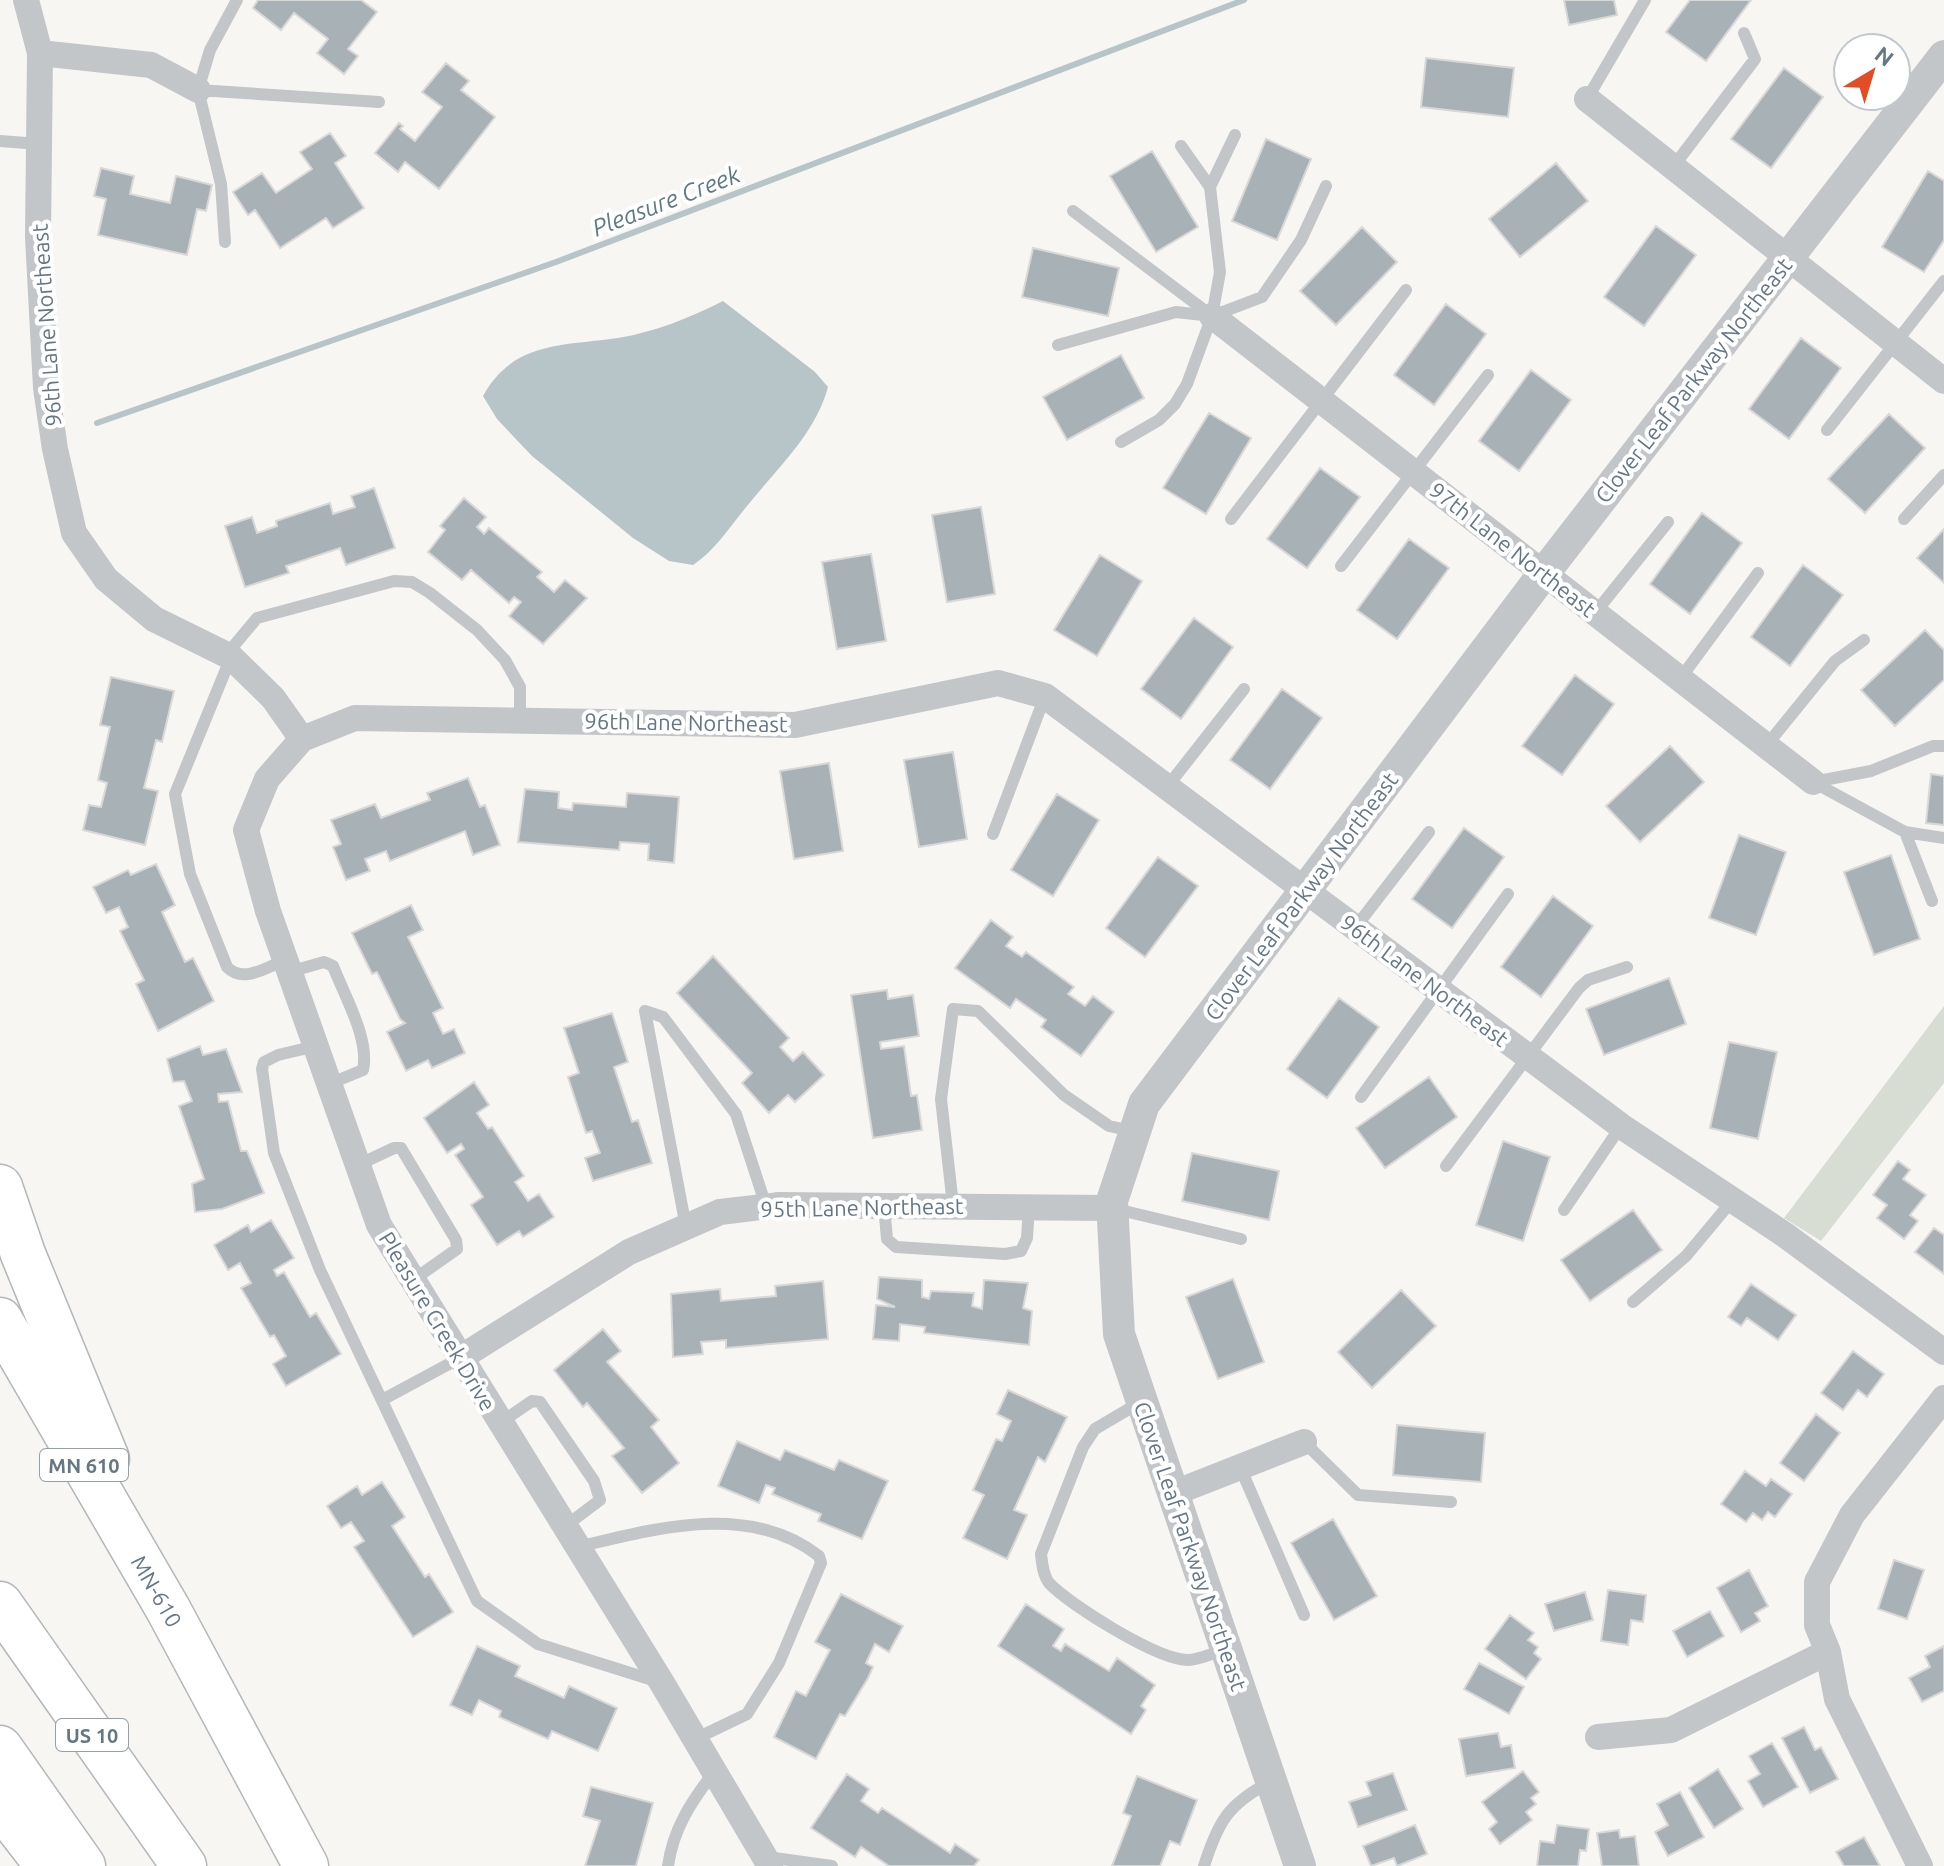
<svg xmlns="http://www.w3.org/2000/svg" width="1944" height="1866" font-family="Ubuntu,sans-serif">
<style>
.green{fill:#d8ddd4}
.water{fill:#b7c5c8}
.lines{fill:none;stroke-linecap:round;stroke-linejoin:round}
.stream{stroke:#b7c5c8;stroke-width:6}
.building{fill:#a8b1b6;stroke:#d8d8d6;stroke-width:2}
.motorway-casing{stroke:#b3b7ba;stroke-width:47}
.service{stroke:#c2c6c9;stroke-width:12}
.minor{stroke:#c2c6c9;stroke-width:26}
.tertiary{stroke:#c2c6c9;stroke-width:32}
.motorway{stroke:#fff;stroke-width:44}
.labels{text-anchor:middle;dominant-baseline:central;stroke-width:8;stroke-linejoin:round;paint-order:stroke}
.shield{fill:#fff;stroke:#93a0a9;stroke-width:2}
.shield-label{font-size:20px;font-weight:bold;fill:#657784}
.street-label{font-size:22px;fill:#657784;stroke:#fff}
.water-label{font-size:24px;font-style:italic;fill:#617981;stroke:#fff}
</style>
<rect width="100%" height="100%" fill="#f7f6f3"/>
<!-- green -->
<path class="green" d="M 1944,1006 L 1944,1083 L 1821,1241 L 1784,1218 Z"/>
<!-- water -->
<path class="water" d="M 723,301 L 815,372 L 828,387 C 815,436 773,472 743,511 C 726,532 715,550 693,565 L 669,561 L 633,538 L 532,456 L 497,419 L 483,396 C 513,341 563,346 618,338 C 654,332 690,318 723,301 Z"/>
<g class="lines">
<!-- stream -->
<path class="stream" d="M 97,423 L 556,262 L 1244,0"/>
</g>
<!-- building -->
<path class="building" d="M 258,0 L 361,0 L 377,12 L 348,49 L 358,56 L 344,74 L 317,53 L 328,39 L 294,13 L 281,30 L 253,8 Z
M 1564,0 L 1614,0 L 1617,15 L 1569,25 Z
M 1690,0 L 1751,0 L 1706,61 L 1666,32 Z
M 1426,58 L 1514,68 L 1508,117 L 1421,107 Z
M 446,63 L 469,81 L 461,90 L 495,117 L 439,189 L 405,162 L 398,172 L 375,153 L 399,123 L 403,126 L 400,129 L 415,141 L 442,107 L 422,92 Z
M 1784,68 L 1823,97 L 1771,168 L 1731,139 Z
M 330,133 L 346,156 L 335,163 L 364,208 L 333,228 L 326,218 L 280,248 L 255,210 L 248,215 L 233,192 L 262,173 L 276,193 L 312,169 L 300,152 Z
M 1266,139 L 1311,159 L 1277,240 L 1232,221 Z
M 1152,151 L 1198,227 L 1156,252 L 1110,176 Z
M 1556,163 L 1588,201 L 1520,257 L 1489,219 Z
M 101,168 L 134,176 L 130,194 L 170,203 L 176,176 L 212,185 L 206,211 L 197,209 L 187,255 L 98,235 L 106,199 L 94,196 Z
M 1928,171 L 1944,181 L 1944,240 L 1924,272 L 1882,247 Z
M 1656,226 L 1696,255 L 1644,326 L 1604,297 Z
M 1362,227 L 1397,262 L 1336,325 L 1300,291 Z
M 1033,248 L 1119,268 L 1108,316 L 1022,297 Z
M 1446,304 L 1486,334 L 1434,405 L 1394,375 Z
M 1801,338 L 1841,368 L 1789,439 L 1749,409 Z
M 1121,355 L 1144,398 L 1067,440 L 1043,397 Z
M 1531,370 L 1571,400 L 1519,471 L 1479,441 Z
M 1209,413 L 1251,438 L 1206,514 L 1163,488 Z
M 1889,414 L 1925,448 L 1865,513 L 1828,479 Z
M 1320,468 L 1360,497 L 1307,568 L 1267,539 Z
M 374,488 L 395,548 L 346,565 L 340,548 L 286,566 L 289,573 L 245,587 L 225,526 L 252,517 L 257,533 L 277,526 L 276,521 L 330,503 L 333,514 L 355,507 L 351,496 Z
M 464,498 L 486,517 L 477,527 L 484,534 L 489,528 L 542,572 L 537,577 L 554,592 L 565,580 L 587,598 L 543,644 L 509,616 L 521,602 L 514,597 L 509,603 L 471,570 L 462,580 L 428,552 L 445,530 L 440,526 Z
M 981,507 L 995,594 L 947,602 L 932,515 Z
M 1702,513 L 1742,543 L 1690,614 L 1650,584 Z
M 1944,529 L 1944,583 L 1917,558 Z
M 1409,539 L 1449,568 L 1397,639 L 1357,610 Z
M 871,554 L 886,641 L 837,649 L 822,562 Z
M 1100,555 L 1142,581 L 1097,656 L 1054,630 Z
M 1803,565 L 1843,595 L 1790,666 L 1751,637 Z
M 1194,618 L 1233,647 L 1181,719 L 1141,689 Z
M 1925,630 L 1944,650 L 1944,680 L 1895,726 L 1861,690 Z
M 1575,675 L 1614,704 L 1562,775 L 1522,746 Z
M 111,677 L 174,691 L 162,742 L 156,740 L 144,788 L 158,791 L 145,845 L 83,830 L 89,805 L 101,807 L 107,783 L 98,780 L 110,727 L 100,725 Z
M 1282,689 L 1322,718 L 1270,789 L 1230,760 Z
M 1670,746 L 1704,782 L 1640,842 L 1606,806 Z
M 953,752 L 967,839 L 919,847 L 904,760 Z
M 829,763 L 843,851 L 794,859 L 780,771 Z
M 1931,774 L 1944,776 L 1944,825 L 1926,823 Z
M 468,778 L 480,807 L 485,805 L 500,845 L 473,855 L 465,831 L 390,861 L 386,851 L 365,859 L 370,871 L 346,880 L 333,847 L 341,844 L 331,820 L 375,804 L 381,818 L 430,800 L 427,793 Z
M 525,789 L 559,792 L 558,808 L 572,810 L 573,803 L 626,807 L 627,793 L 679,797 L 674,863 L 648,860 L 649,844 L 620,842 L 619,850 L 518,842 Z
M 1057,794 L 1099,820 L 1053,896 L 1011,870 Z
M 1464,828 L 1504,857 L 1452,928 L 1412,899 Z
M 1739,835 L 1786,852 L 1756,935 L 1709,918 Z
M 1891,855 L 1920,939 L 1874,955 L 1844,872 Z
M 1158,857 L 1198,886 L 1145,957 L 1106,928 Z
M 156,864 L 175,905 L 162,912 L 185,962 L 193,958 L 214,1001 L 158,1031 L 136,984 L 144,980 L 120,931 L 128,927 L 119,907 L 106,913 L 93,887 L 128,870 L 131,875 Z
M 1553,896 L 1593,926 L 1541,997 L 1501,967 Z
M 411,905 L 423,930 L 408,937 L 443,1008 L 433,1013 L 443,1034 L 454,1029 L 465,1053 L 432,1068 L 428,1060 L 406,1071 L 387,1032 L 405,1023 L 400,1019 L 377,972 L 372,974 L 352,933 Z
M 991,920 L 1013,937 L 1006,946 L 1022,957 L 1026,952 L 1074,987 L 1068,994 L 1085,1006 L 1093,996 L 1114,1012 L 1081,1056 L 1041,1027 L 1046,1020 L 1016,999 L 1010,1008 L 955,968 Z
M 713,956 L 789,1038 L 780,1047 L 793,1061 L 803,1052 L 824,1075 L 795,1102 L 788,1095 L 769,1113 L 742,1083 L 752,1073 L 677,993 Z
M 1669,978 L 1686,1024 L 1604,1055 L 1586,1009 Z
M 887,990 L 888,999 L 913,995 L 919,1036 L 880,1042 L 881,1049 L 904,1046 L 911,1096 L 917,1095 L 922,1130 L 873,1138 L 851,995 Z
M 1339,998 L 1379,1027 L 1327,1098 L 1287,1069 Z
M 612,1013 L 628,1062 L 614,1067 L 632,1122 L 638,1120 L 652,1163 L 593,1181 L 585,1158 L 600,1153 L 592,1131 L 586,1133 L 568,1077 L 579,1073 L 564,1028 Z
M 1729,1042 L 1777,1052 L 1758,1139 L 1710,1128 Z
M 200,1046 L 203,1055 L 226,1049 L 242,1092 L 218,1094 L 219,1102 L 228,1101 L 241,1151 L 247,1151 L 264,1193 L 222,1209 L 195,1212 L 192,1184 L 204,1179 L 179,1106 L 192,1101 L 184,1081 L 173,1082 L 167,1059 Z
M 1429,1077 L 1457,1117 L 1385,1168 L 1356,1128 Z
M 474,1082 L 489,1105 L 477,1113 L 488,1129 L 492,1127 L 524,1176 L 515,1182 L 528,1201 L 539,1194 L 554,1217 L 523,1237 L 519,1231 L 497,1245 L 471,1205 L 483,1197 L 455,1155 L 464,1149 L 461,1144 L 447,1153 L 424,1118 Z
M 1503,1141 L 1550,1157 L 1523,1241 L 1476,1225 Z
M 1192,1153 L 1279,1171 L 1269,1220 L 1182,1201 Z
M 1898,1161 L 1910,1170 L 1903,1179 L 1926,1195 L 1910,1215 L 1918,1221 L 1904,1239 L 1877,1218 L 1887,1205 L 1873,1195 Z
M 1633,1210 L 1662,1250 L 1590,1301 L 1561,1260 Z
M 271,1220 L 294,1258 L 274,1270 L 277,1276 L 284,1272 L 310,1317 L 316,1313 L 341,1354 L 286,1386 L 273,1364 L 286,1356 L 274,1335 L 270,1337 L 241,1288 L 251,1283 L 240,1263 L 228,1270 L 214,1245 L 248,1225 L 251,1232 Z
M 1934,1228 L 1944,1235 L 1944,1274 L 1915,1252 Z
M 879,1277 L 922,1280 L 922,1297 L 929,1299 L 931,1291 L 974,1293 L 972,1306 L 982,1309 L 984,1280 L 1028,1283 L 1023,1308 L 1032,1311 L 1029,1345 L 924,1333 L 925,1327 L 900,1324 L 899,1341 L 873,1339 L 876,1305 L 895,1307 L 877,1299 Z
M 1233,1279 L 1264,1362 L 1218,1379 L 1186,1297 Z
M 823,1281 L 828,1339 L 726,1348 L 726,1340 L 701,1342 L 703,1354 L 673,1357 L 671,1294 L 720,1289 L 721,1301 L 776,1296 L 775,1286 Z
M 1751,1284 L 1796,1315 L 1778,1340 L 1747,1318 L 1741,1326 L 1728,1317 Z
M 1401,1290 L 1436,1326 L 1372,1388 L 1338,1352 Z
M 603,1329 L 621,1351 L 607,1362 L 659,1420 L 651,1427 L 679,1463 L 642,1493 L 612,1456 L 624,1448 L 587,1403 L 583,1407 L 554,1370 Z
M 1853,1351 L 1884,1374 L 1867,1397 L 1858,1390 L 1843,1410 L 1821,1393 Z
M 1008,1390 L 1067,1417 L 1045,1462 L 1038,1457 L 1014,1510 L 1027,1515 L 1007,1559 L 963,1538 L 984,1495 L 973,1490 L 996,1439 L 1002,1441 L 1011,1421 L 997,1414 Z
M 1816,1414 L 1840,1433 L 1804,1481 L 1780,1463 Z
M 1397,1425 L 1485,1433 L 1481,1482 L 1393,1475 Z
M 737,1441 L 780,1460 L 785,1450 L 834,1470 L 839,1460 L 888,1481 L 862,1539 L 818,1521 L 821,1514 L 772,1494 L 775,1488 L 766,1485 L 759,1503 L 718,1486 Z
M 1745,1471 L 1766,1486 L 1771,1479 L 1792,1494 L 1775,1517 L 1768,1512 L 1762,1520 L 1753,1513 L 1746,1522 L 1721,1504 Z
M 382,1482 L 405,1517 L 392,1526 L 425,1577 L 429,1574 L 453,1612 L 413,1637 L 354,1547 L 364,1541 L 351,1522 L 341,1528 L 327,1506 L 357,1486 L 362,1495 Z
M 1333,1519 L 1377,1596 L 1334,1620 L 1291,1543 Z
M 1894,1560 L 1924,1570 L 1907,1619 L 1878,1609 Z
M 1749,1570 L 1768,1606 L 1755,1613 L 1760,1621 L 1741,1632 L 1717,1588 Z
M 1608,1590 L 1646,1595 L 1643,1622 L 1631,1620 L 1628,1645 L 1601,1641 Z
M 1585,1592 L 1593,1620 L 1554,1631 L 1545,1604 Z
M 841,1594 L 903,1626 L 889,1652 L 875,1644 L 866,1663 L 873,1667 L 868,1678 L 845,1716 L 840,1714 L 816,1759 L 774,1737 L 796,1691 L 806,1696 L 830,1650 L 815,1642 Z
M 1026,1604 L 1064,1629 L 1053,1646 L 1061,1651 L 1065,1644 L 1109,1671 L 1117,1658 L 1155,1685 L 1141,1706 L 1146,1710 L 1131,1734 L 998,1646 Z
M 1710,1611 L 1724,1636 L 1687,1657 L 1673,1631 Z
M 1510,1615 L 1534,1633 L 1528,1640 L 1538,1647 L 1534,1653 L 1541,1659 L 1526,1679 L 1485,1649 Z
M 477,1646 L 520,1666 L 515,1676 L 564,1698 L 569,1686 L 617,1708 L 598,1751 L 552,1731 L 548,1739 L 499,1717 L 501,1711 L 479,1700 L 472,1715 L 450,1705 Z
M 1944,1646 L 1944,1691 L 1922,1702 L 1909,1678 L 1930,1667 L 1925,1656 Z
M 1479,1663 L 1524,1687 L 1509,1714 L 1464,1689 Z
M 1804,1727 L 1815,1750 L 1821,1747 L 1838,1779 L 1810,1793 L 1782,1738 Z
M 1498,1733 L 1501,1747 L 1511,1745 L 1515,1768 L 1466,1776 L 1459,1739 Z
M 1772,1743 L 1798,1787 L 1763,1807 L 1748,1781 L 1760,1774 L 1749,1756 Z
M 1718,1769 L 1743,1809 L 1714,1828 L 1689,1788 Z
M 1523,1771 L 1539,1792 L 1531,1798 L 1536,1804 L 1526,1812 L 1532,1820 L 1500,1844 L 1489,1829 L 1497,1822 L 1482,1802 Z
M 1393,1773 L 1407,1810 L 1358,1827 L 1349,1802 L 1371,1795 L 1366,1782 Z
M 847,1774 L 869,1789 L 861,1801 L 878,1813 L 882,1808 L 950,1853 L 955,1844 L 979,1860 L 974,1866 L 889,1866 L 861,1847 L 855,1857 L 811,1828 Z
M 1137,1776 L 1197,1800 L 1180,1845 L 1170,1841 L 1160,1866 L 1112,1866 L 1131,1816 L 1123,1813 Z
M 591,1787 L 653,1803 L 636,1866 L 585,1866 L 600,1821 L 583,1816 Z
M 1680,1792 L 1704,1837 L 1668,1856 L 1655,1832 L 1668,1825 L 1657,1804 Z
M 1415,1825 L 1427,1854 L 1397,1866 L 1394,1858 L 1371,1866 L 1363,1846 Z
M 1557,1825 L 1589,1829 L 1586,1851 L 1580,1850 L 1578,1866 L 1537,1866 L 1540,1841 L 1554,1843 Z
M 1619,1830 L 1620,1838 L 1635,1836 L 1639,1866 L 1602,1866 L 1597,1833 Z
M 1864,1837 L 1880,1866 L 1844,1866 L 1836,1852 Z"/>
<g class="lines">
<!-- motorway casing -->
<g class="motorway-casing">
<path id="motorway" d="M 0,1187 L 23,1254 L 107,1459
M 0,1320 L 168,1609 L 306,1866
M 0,1604 L 184,1866
M 0,1748 L 83,1866
M 0,1804 L 48,1866"/>
</g>
<!-- service -->
<path class="service" d="M 198,90 L 379,102
M 1587,99 L 1645,0
M 0,141 L 39,144
M 1673,167 L 1755,59 L 1744,33
M 1210,187 L 1235,135
M 1073,211 L 1212,316
M 225,242 L 221,184 L 198,90 L 210,50 L 237,0
M 1058,345 L 1176,312 L 1212,316 L 1262,297 L 1301,240 L 1326,186
M 1827,430 L 1944,281
M 1121,442 L 1159,420 L 1175,404 L 1187,384 L 1212,316 L 1220,272 L 1210,187 L 1181,146
M 1231,519 L 1406,290
M 1904,519 L 1944,475
M 1341,566 L 1488,375
M 1595,613 L 1668,522
M 226,655 L 257,618 L 394,581 L 412,582 L 430,593 L 477,630 L 505,660 L 520,687 L 520,719
M 231,657 L 175,794 L 190,874 L 227,967 C 243,984 267,967 285,960
M 1680,679 L 1758,573
M 1766,746 L 1835,661 L 1864,640
M 1813,782 L 1905,832 L 1944,838
M 1813,782 L 1871,771 L 1933,746 L 1944,746
M 1167,787 L 1244,689
M 1905,832 L 1932,901
M 993,834 L 1045,696
M 1355,928 L 1429,832
M 289,972 L 324,962 L 333,966 C 344,995 370,1039 363,1070 L 329,1084
M 316,1046 L 278,1055 L 264,1062 L 262,1069 L 274,1153 L 320,1270 L 477,1601 L 538,1644 L 659,1682
M 1361,1097 L 1508,894
M 358,1165 L 394,1148 L 401,1148 L 456,1240 L 457,1249 L 413,1280
M 1446,1166 L 1579,988 L 1588,980 L 1627,967
M 884,1205 L 887,1239 L 896,1247 L 1005,1254 L 1021,1251 L 1027,1238 L 1029,1205
M 953,1205 L 941,1099 L 953,1009 L 978,1011 L 1064,1095 L 1109,1126 L 1132,1131
M 1116,1209 L 1241,1239
M 1564,1210 L 1621,1126
M 686,1227 L 645,1011 L 663,1017 L 736,1114 L 766,1206
M 1633,1302 L 1686,1256 L 1731,1202
M 382,1400 L 460,1358
M 1139,1403 L 1095,1429 L 1083,1447 L 1041,1554 C 1042,1563 1043,1575 1049,1583 C 1071,1606 1158,1660 1188,1660 C 1199,1660 1213,1653 1224,1650
M 500,1423 L 532,1401 L 540,1402 L 594,1481 L 600,1500 L 564,1527
M 1304,1442 L 1358,1495 L 1451,1502
M 1240,1467 L 1304,1615
M 577,1547 C 655,1529 748,1501 819,1556 L 821,1563 L 779,1663 L 747,1714 L 695,1739
M 767,1857 L 832,1866
M 668,1866 C 673,1829 692,1800 715,1771
M 1204,1866 C 1218,1822 1228,1804 1270,1782"/>
<!-- minor -->
<path class="minor" d="M 26,0 L 40,53 L 38,237 L 46,388 L 55,449 L 74,533 L 106,579 L 154,619 L 231,657 L 273,698 L 302,739 L 355,718 L 795,725 L 998,683 L 1045,696 L 1621,1126 L 1785,1235 L 1944,1352
M 40,53 L 151,65 L 198,90
M 1587,99 L 1944,381
M 1212,316 L 1813,782
M 302,739 L 267,779 L 246,830 L 268,911 L 379,1225 L 662,1683 L 770,1866
M 460,1358 L 629,1252 L 720,1212 L 779,1205 L 1112,1208
M 1174,1493 L 1304,1442
M 1598,1737 L 1671,1730 L 1828,1652
M 1920,1866 L 1837,1699 L 1828,1652 L 1817,1625 L 1817,1582 L 1852,1515 L 1944,1398"/>
<!-- tertiary -->
<path class="tertiary" d="M 1300,1866 L 1119,1334 L 1112,1201 L 1144,1104 L 1544,573 L 1944,56"/>
<!-- motorway -->
<use href="#motorway" class="motorway"/>
</g>
<g class="labels">
<!-- shield labels -->
<g class="shield">
<rect x="40" y="1449" width="88" height="32" rx="6"/>
<rect x="56" y="1719" width="72" height="32" rx="6"/>
</g>
<g class="shield-label">
<text x="84" y="1465">MN 610</text>
<text x="92" y="1735">US 10</text>
</g>
<!-- street labels -->
<g class="street-label">
<text transform="translate(46 325) rotate(-94)">96th Lane Northeast</text>
<text transform="translate(1693 380) rotate(-52)">Clover Leaf Parkway Northeast</text>
<text transform="translate(1513 549) rotate(38)">97th Lane Northeast</text>
<text transform="translate(686 722) rotate(1)">96th Lane Northeast</text>
<text transform="translate(1301 896) rotate(-53)">Clover Leaf Parkway Northeast</text>
<text transform="translate(1425 980) rotate(37)">96th Lane Northeast</text>
<text transform="translate(862 1207) rotate(-1)">95th Lane Northeast</text>
<text transform="translate(438 1321) rotate(59)">Pleasure Creek Drive</text>
<text transform="translate(1191 1546) rotate(71)">Clover Leaf Parkway Northeast</text>
<text transform="translate(157 1591) rotate(60)">MN-610</text>
</g>
<!-- water labels -->
<g class="water-label">
<text transform="translate(666 201) rotate(-21)">Pleasure Creek</text>
</g>
</g>
<!-- north arrow -->
<g transform="translate(1872 72) rotate(38)"><circle r="38" fill="#ffffff" stroke="#c1c9ce" stroke-width="2"/>
<path d="M0-6L14 30L0 20L-14 30Z" fill="#e34d26"/>
<text y="-12" font-size="22" font-weight="bold" text-anchor="middle" fill="#657784">N</text>
</g>
</svg>
